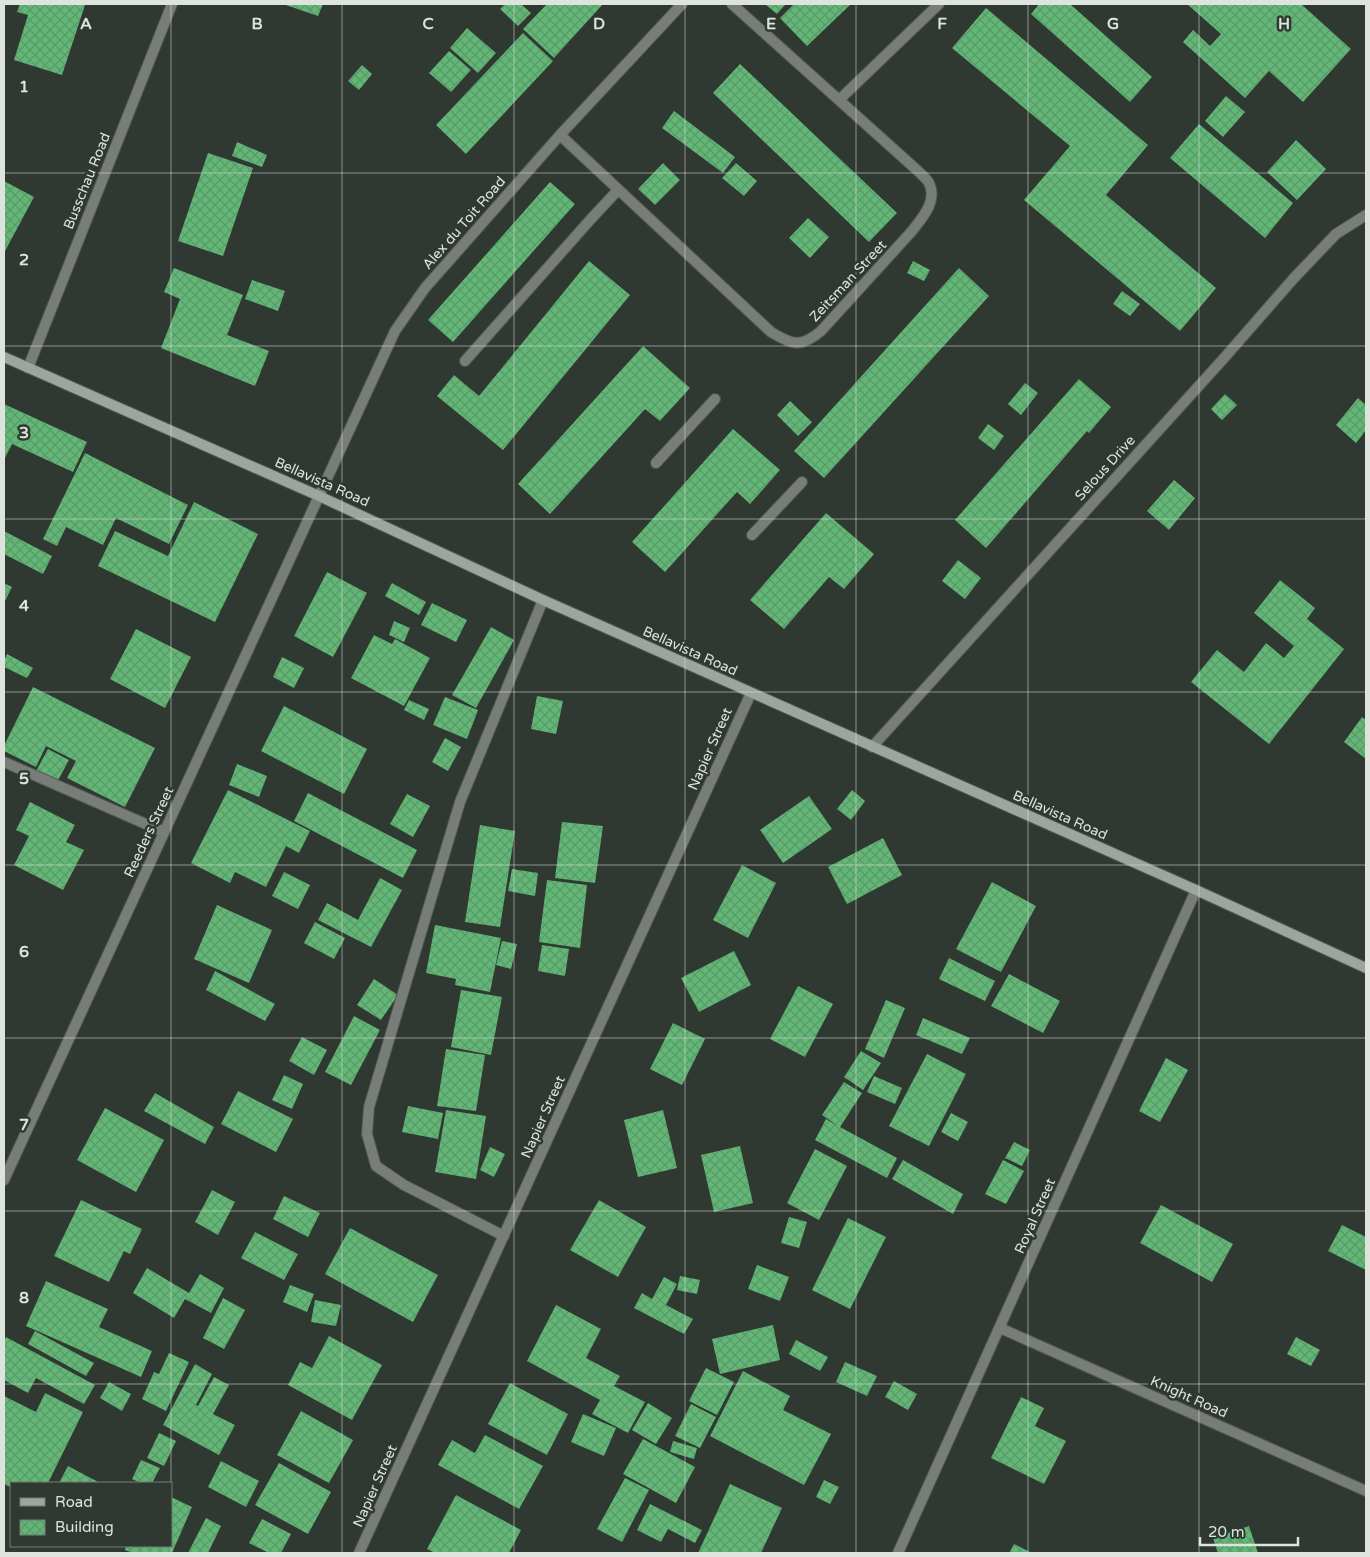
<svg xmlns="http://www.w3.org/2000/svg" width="1370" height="1557" font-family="'Varela Round',sans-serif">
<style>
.building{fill:url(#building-cross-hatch)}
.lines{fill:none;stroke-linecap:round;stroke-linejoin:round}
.lane-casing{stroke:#4e5750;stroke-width:12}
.street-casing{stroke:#4e5750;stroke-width:12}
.secondary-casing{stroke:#4e5750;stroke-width:12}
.lane{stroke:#787d79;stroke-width:10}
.street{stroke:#787d79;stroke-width:10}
.secondary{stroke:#9ea59f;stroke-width:10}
.grid{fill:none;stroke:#dee3de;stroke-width:1;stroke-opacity:0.55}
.labels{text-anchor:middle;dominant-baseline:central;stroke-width:5;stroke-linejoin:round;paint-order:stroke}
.street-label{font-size:14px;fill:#dee3de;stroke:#2f3831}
.grid-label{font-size:16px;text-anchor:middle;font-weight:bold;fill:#dee3de;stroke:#2f3831;stroke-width:5;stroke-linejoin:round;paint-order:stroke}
</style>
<defs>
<pattern id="building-cross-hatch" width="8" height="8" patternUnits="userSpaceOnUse" patternTransform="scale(1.25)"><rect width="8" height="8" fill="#62b776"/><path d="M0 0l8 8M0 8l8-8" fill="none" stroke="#5a9a69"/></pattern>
</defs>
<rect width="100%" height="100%" fill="#2f3831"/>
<!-- building -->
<path class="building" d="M 20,4 L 85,5 L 62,75 L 14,60 L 28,15 L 17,12 Z
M 283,4 L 323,4 L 318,16 Z
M 505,4 L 521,4 L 531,13 L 518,26 L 500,9 Z
M 547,4 L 603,4 L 554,58 L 523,29 Z
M 765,4 L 786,4 L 777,14 Z
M 794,4 L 851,4 L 807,46 L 780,18 Z
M 1039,4 L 1070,4 L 1152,77 L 1130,102 L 1031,14 Z
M 1187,4 L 1301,4 L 1351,49 L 1303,102 L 1269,71 L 1245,98 L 1183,42 L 1193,30 L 1210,46 L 1221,34 Z
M 986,8 L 1148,145 L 1106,195 L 1216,288 L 1180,331 L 1024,200 L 1070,146 L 952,48 Z
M 467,28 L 496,53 L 478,73 L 450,48 Z
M 523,33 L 553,61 L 466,154 L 436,125 Z
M 449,51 L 471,70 L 451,92 L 429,73 Z
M 740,64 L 897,213 L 869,242 L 713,93 Z
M 362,65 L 372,74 L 359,90 L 348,81 Z
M 1226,96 L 1245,112 L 1223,137 L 1205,121 Z
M 674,111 L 735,157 L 723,173 L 662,128 Z
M 1199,124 L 1293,203 L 1265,238 L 1170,158 Z
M 1296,140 L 1326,169 L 1297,200 L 1267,172 Z
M 237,142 L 267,155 L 262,167 L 232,156 Z
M 208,153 L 253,168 L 223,256 L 178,241 Z
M 663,163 L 680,180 L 655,205 L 638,189 Z
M 736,163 L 757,181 L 744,196 L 722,178 Z
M 4,181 L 34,197 L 4,253 Z
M 550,182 L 575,204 L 453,342 L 428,320 Z
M 808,218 L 829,237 L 810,258 L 789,238 Z
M 589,261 L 630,295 L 503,450 L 437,396 L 454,375 L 479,396 Z
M 913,261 L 930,270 L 924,281 L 907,273 Z
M 174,268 L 243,295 L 227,335 L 269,351 L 255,386 L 161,348 L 180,299 L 164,292 Z
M 959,268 L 989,296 L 824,478 L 794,451 Z
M 252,280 L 285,291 L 278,311 L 245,299 Z
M 1122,291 L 1140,304 L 1130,316 L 1113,304 Z
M 643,346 L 690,388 L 660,421 L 645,409 L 550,514 L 518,484 Z
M 1079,379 L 1111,407 L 1089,433 L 1087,431 L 986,548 L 955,520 Z
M 1025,383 L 1038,393 L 1021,415 L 1008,404 Z
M 1225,394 L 1237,405 L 1222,420 L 1211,409 Z
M 1358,398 L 1366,405 L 1366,430 L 1356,443 L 1336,425 Z
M 790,401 L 812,422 L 798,436 L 777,415 Z
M 4,404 L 87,442 L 73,472 L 12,444 L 4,460 Z
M 988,424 L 1004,436 L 994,450 L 978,438 Z
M 733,429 L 780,470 L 750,504 L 737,492 L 665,572 L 632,542 Z
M 85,453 L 188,505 L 169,544 L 116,518 L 103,545 L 66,527 L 57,546 L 43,539 Z
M 1174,480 L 1195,498 L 1169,530 L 1147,511 Z
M 194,502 L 258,534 L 215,622 L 98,566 L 115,531 L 168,556 Z
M 826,513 L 874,554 L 844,589 L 829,577 L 784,629 L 750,600 Z
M 4,531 L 52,556 L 43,574 L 4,554 Z
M 958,560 L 981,578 L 965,599 L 942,581 Z
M 327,572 L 367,593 L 333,657 L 294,636 Z
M 1280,580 L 1315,608 L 1307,619 L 1344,649 L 1269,744 L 1191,682 L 1217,650 L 1244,672 L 1266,643 L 1284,658 L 1294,646 L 1254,613 Z
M 4,583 L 12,587 L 5,601 L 4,600 Z
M 392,583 L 426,602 L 419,615 L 385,596 Z
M 432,603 L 467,620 L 456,642 L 421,625 Z
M 394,621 L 410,628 L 404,642 L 389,635 Z
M 491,627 L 514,640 L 476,708 L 452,695 Z
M 136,629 L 191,657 L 165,708 L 110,679 Z
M 374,635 L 392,644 L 395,639 L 430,658 L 404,706 L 351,678 Z
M 7,654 L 33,668 L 27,678 L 4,667 L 4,661 Z
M 282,657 L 304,668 L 294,688 L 273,677 Z
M 33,687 L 155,748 L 125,807 L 67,778 L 76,761 L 46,746 L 36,767 L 4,751 L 4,746 Z
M 537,696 L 563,701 L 556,734 L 531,729 Z
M 445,697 L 478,710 L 467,739 L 433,725 Z
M 409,700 L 429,709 L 424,720 L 404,710 Z
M 284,706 L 367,749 L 344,794 L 261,751 Z
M 1362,717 L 1366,720 L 1366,759 L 1344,742 Z
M 445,738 L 461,747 L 448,771 L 432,762 Z
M 48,749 L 69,760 L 56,784 L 35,773 Z
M 237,764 L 267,776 L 259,797 L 229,785 Z
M 228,790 L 310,831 L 299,853 L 286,846 L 266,887 L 235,872 L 230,883 L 191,863 Z
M 852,790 L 865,801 L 851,820 L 837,809 Z
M 308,793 L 417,850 L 403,878 L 294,821 Z
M 407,794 L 430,806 L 413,837 L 390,824 Z
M 809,796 L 832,829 L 783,863 L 760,830 Z
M 30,802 L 75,825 L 66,842 L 84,850 L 63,890 L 14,865 L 29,836 L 16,830 Z
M 562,822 L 603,826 L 595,883 L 555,878 Z
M 480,825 L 515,831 L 500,927 L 465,922 Z
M 883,838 L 902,875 L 847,904 L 828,867 Z
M 742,865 L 776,883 L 748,938 L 713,920 Z
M 512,869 L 538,873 L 535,896 L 508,891 Z
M 284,872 L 310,885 L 298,909 L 272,896 Z
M 380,878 L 402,890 L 371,947 L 318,920 L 327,903 L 358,920 Z
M 547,880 L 587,885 L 580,948 L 539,942 Z
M 992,882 L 1036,906 L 1001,972 L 956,949 Z
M 217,905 L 272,930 L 249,983 L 194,959 Z
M 315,922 L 345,938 L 334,959 L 304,943 Z
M 435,925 L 501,938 L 490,992 L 455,985 L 456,979 L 426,973 Z
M 502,941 L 517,944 L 511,969 L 496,965 Z
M 542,945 L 569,949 L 565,976 L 538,971 Z
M 734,951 L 751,985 L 699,1012 L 681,978 Z
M 949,958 L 995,981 L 985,1001 L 939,979 Z
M 215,971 L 275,1004 L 265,1021 L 206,990 Z
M 1009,974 L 1060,1001 L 1043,1033 L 991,1006 Z
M 374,979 L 398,995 L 381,1020 L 357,1005 Z
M 798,986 L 833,1004 L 805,1057 L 770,1039 Z
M 461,990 L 502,997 L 491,1055 L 451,1047 Z
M 886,1000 L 905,1008 L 884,1058 L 865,1049 Z
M 354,1016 L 380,1030 L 351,1085 L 325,1072 Z
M 923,1018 L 970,1038 L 962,1054 L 916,1035 Z
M 673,1023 L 705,1039 L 682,1085 L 650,1069 Z
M 302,1037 L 327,1050 L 314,1075 L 289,1061 Z
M 446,1049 L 485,1055 L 476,1111 L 437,1106 Z
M 861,1051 L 881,1063 L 863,1090 L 844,1077 Z
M 927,1054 L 966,1074 L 929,1146 L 889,1126 Z
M 1166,1058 L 1188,1070 L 1160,1122 L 1139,1111 Z
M 284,1075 L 303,1084 L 292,1109 L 272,1100 Z
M 874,1076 L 902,1088 L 895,1104 L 867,1092 Z
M 844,1082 L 862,1093 L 840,1127 L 897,1158 L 887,1178 L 815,1140 L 826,1119 L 838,1126 L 822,1115 Z
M 238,1091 L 293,1119 L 276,1152 L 221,1124 Z
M 155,1093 L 214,1127 L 205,1144 L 144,1111 Z
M 408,1106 L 443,1113 L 438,1139 L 402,1132 Z
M 105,1108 L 164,1140 L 136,1192 L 77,1160 Z
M 446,1110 L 486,1116 L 476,1179 L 435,1172 Z
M 663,1110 L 677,1168 L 638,1177 L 624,1120 Z
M 951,1113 L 968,1122 L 958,1141 L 941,1132 Z
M 1014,1142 L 1030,1150 L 1022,1166 L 1005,1158 Z
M 740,1146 L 753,1203 L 714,1212 L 701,1155 Z
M 490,1147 L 505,1154 L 494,1177 L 480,1170 Z
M 815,1149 L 847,1166 L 819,1220 L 787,1203 Z
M 903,1160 L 963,1194 L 953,1214 L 892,1179 Z
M 1003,1160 L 1024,1171 L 1006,1204 L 985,1194 Z
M 212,1190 L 235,1202 L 218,1235 L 195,1222 Z
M 284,1196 L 320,1213 L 308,1237 L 273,1219 Z
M 81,1200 L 142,1229 L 130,1254 L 124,1251 L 109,1282 L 54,1256 Z
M 599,1200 L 646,1227 L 618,1277 L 570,1250 Z
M 1161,1205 L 1233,1244 L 1212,1282 L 1140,1243 Z
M 789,1217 L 807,1222 L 799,1248 L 781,1243 Z
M 848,1218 L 886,1237 L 850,1309 L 812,1290 Z
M 1342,1225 L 1366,1237 L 1366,1270 L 1328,1251 Z
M 350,1228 L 438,1275 L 413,1322 L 325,1274 Z
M 255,1232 L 298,1254 L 284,1280 L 241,1258 Z
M 757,1265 L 789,1277 L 780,1301 L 748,1289 Z
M 147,1268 L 189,1293 L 200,1274 L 224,1288 L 211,1313 L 185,1299 L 174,1318 L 133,1293 Z
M 680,1276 L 700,1280 L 697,1294 L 677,1290 Z
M 664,1277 L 677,1284 L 666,1305 L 693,1319 L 684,1334 L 634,1308 L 642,1293 L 652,1299 Z
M 46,1281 L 108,1309 L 99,1327 L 152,1351 L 141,1377 L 26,1326 Z
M 290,1285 L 314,1294 L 307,1312 L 283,1302 Z
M 223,1298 L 245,1310 L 224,1349 L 203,1338 Z
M 315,1300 L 341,1305 L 336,1326 L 311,1322 Z
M 556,1305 L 601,1329 L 586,1358 L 620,1376 L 614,1386 L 645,1402 L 628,1433 L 592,1414 L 600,1400 L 527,1361 Z
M 773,1325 L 780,1360 L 720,1374 L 712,1339 Z
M 35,1331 L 94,1363 L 86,1376 L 28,1344 Z
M 329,1336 L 382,1365 L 352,1420 L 288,1385 L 300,1362 L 312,1368 Z
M 6,1337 L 95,1385 L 84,1404 L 36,1378 L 28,1393 L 4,1380 L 4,1342 Z
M 1296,1337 L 1320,1350 L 1311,1366 L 1287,1354 Z
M 796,1340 L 828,1357 L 820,1371 L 789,1354 Z
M 169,1353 L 189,1362 L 166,1411 L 142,1399 L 154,1372 L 159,1374 Z
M 845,1362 L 877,1376 L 867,1396 L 836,1382 Z
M 195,1364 L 212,1374 L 196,1405 L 198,1406 L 214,1377 L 229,1385 L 213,1414 L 235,1425 L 219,1455 L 163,1425 Z
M 706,1368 L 734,1382 L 717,1415 L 689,1401 Z
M 743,1371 L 790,1396 L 783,1410 L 831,1434 L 804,1485 L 710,1436 Z
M 894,1381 L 917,1394 L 908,1410 L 885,1397 Z
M 109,1382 L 131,1394 L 122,1411 L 100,1398 Z
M 510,1383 L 568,1414 L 547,1455 L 488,1424 Z
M 45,1393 L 83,1412 L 48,1483 L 11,1483 L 11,1487 L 4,1484 L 4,1396 L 36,1412 Z
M 1021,1397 L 1044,1408 L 1035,1426 L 1066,1441 L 1044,1484 L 991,1458 Z
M 648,1403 L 672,1418 L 656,1444 L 632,1430 Z
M 691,1404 L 716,1417 L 700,1448 L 675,1436 Z
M 301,1411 L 353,1440 L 329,1483 L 277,1455 Z
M 583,1414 L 616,1428 L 604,1456 L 571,1442 Z
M 159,1433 L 176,1441 L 164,1466 L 147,1458 Z
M 485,1435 L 543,1466 L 519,1509 L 438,1465 L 452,1440 L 475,1453 Z
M 643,1439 L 695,1467 L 676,1503 L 623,1474 Z
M 673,1441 L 697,1448 L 694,1459 L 670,1452 Z
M 141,1460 L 160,1468 L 152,1483 L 141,1483 L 132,1479 Z
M 221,1461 L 259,1481 L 246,1507 L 208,1487 Z
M 279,1463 L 331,1492 L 308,1534 L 255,1505 Z
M 68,1466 L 100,1483 L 59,1483 Z
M 625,1478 L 649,1490 L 622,1542 L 597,1529 Z
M 824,1480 L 839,1487 L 830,1504 L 816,1497 Z
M 730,1484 L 782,1508 L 761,1553 L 698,1553 Z
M 456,1495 L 521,1530 L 509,1553 L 435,1553 L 427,1549 Z
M 171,1497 L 192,1507 L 172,1553 L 133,1553 L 125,1550 L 126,1546 L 171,1546 Z
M 650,1504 L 702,1530 L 695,1543 L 668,1529 L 661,1542 L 637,1530 Z
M 206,1518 L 221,1526 L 208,1553 L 188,1553 Z
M 262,1519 L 291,1534 L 281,1553 L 269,1553 L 249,1543 Z
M 1249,1526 L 1258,1553 L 1218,1553 L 1213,1538 Z
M 1014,1544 L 1032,1553 L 1009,1553 Z"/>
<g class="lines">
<!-- lane casing -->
<g class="lane-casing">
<path id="lane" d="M 465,361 L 590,220 L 618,190
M 656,463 L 715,399
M 752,535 L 802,482
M 4,762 L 164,832
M 504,1236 L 404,1185 L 376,1166 L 367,1134 L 369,1107 L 460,802 L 543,600"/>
</g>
<!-- street casing -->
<g class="street-casing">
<path id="street" d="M 840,99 L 939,4
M 560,135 L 771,332 C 792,345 801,348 821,331 L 912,231 C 922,218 938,201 929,183 C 927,179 922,175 918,171 L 732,4
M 28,368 L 172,4
M 872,747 L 1225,357 L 1294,278 L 1336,234 L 1366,215
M 4,1180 L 395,331 L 425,288 L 560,135 L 682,4
M 1000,1328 L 1366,1491
M 359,1553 L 751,693
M 898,1553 L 1196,890"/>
</g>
<!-- secondary casing -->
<g class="secondary-casing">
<path id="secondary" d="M 4,357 L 319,496 L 543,600 L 1196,890 L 1366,968"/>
</g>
<!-- lane -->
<use href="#lane" class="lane"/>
<!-- street -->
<use href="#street" class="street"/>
<!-- secondary -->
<use href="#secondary" class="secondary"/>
</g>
<!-- grid -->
<path class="grid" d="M 171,4 L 171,1483M 342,4 L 342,1553M 514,4 L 514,1553M 685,4 L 685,1553M 856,4 L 856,1553M 1028,4 L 1028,1553M 1199,4 L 1199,1553M 4,173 L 1366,173M 4,346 L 1366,346M 4,519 L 1366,519M 4,692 L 1366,692M 4,865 L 1366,865M 4,1038 L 1366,1038M 4,1211 L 1366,1211M 4,1384 L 1366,1384M 171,1483 L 171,1546M 171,1546 L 171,1553"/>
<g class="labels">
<!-- street labels -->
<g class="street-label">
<text transform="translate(87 181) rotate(-68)">Busschau Road</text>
<text transform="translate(464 223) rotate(-49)">Alex du Toit Road</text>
<text transform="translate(848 281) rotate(-47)">Zeitsman Street</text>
<text transform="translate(1105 468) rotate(-48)">Selous Drive</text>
<text transform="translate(322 482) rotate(24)">Bellavista Road</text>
<text transform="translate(690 651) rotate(24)">Bellavista Road</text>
<text transform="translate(710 749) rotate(-66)">Napier Street</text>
<text transform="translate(1060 815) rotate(24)">Bellavista Road</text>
<text transform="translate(149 832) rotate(-65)">Reeders Street</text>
<text transform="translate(543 1117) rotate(-66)">Napier Street</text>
<text transform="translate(1035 1216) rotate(-66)">Royal Street</text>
<text transform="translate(1189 1397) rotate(24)">Knight Road</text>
<text transform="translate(375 1486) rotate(-66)">Napier Street</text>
</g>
</g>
<g class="grid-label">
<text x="86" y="29">A</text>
<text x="257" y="29">B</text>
<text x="428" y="29">C</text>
<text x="599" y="29">D</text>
<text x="771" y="29">E</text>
<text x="942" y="29">F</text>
<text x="1113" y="29">G</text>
<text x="1284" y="29">H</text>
<text x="24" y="92">1</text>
<text x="24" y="265">2</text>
<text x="24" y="438">3</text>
<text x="24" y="611">4</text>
<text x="24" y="784">5</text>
<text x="24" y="957">6</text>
<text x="24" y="1130">7</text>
<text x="24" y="1303">8</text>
</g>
<!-- border -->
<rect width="1370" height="1557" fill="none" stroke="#dee3de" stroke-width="10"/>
<!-- legend -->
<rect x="10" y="1482" width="162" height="65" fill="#2f3831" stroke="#757c76"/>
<rect x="20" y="1498" width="25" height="8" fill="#9ea59f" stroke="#757c76"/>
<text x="55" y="1507" font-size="15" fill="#dee3de">Road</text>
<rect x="20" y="1520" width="25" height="15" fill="url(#building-cross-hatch)" stroke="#757c76"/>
<text x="55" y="1532" font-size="15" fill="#dee3de">Building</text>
<!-- scale -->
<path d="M1200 1537v8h98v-8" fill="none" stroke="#dee3de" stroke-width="2.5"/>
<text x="1208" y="1537" font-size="15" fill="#dee3de" stroke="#2f3831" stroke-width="4" paint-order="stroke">20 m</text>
</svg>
